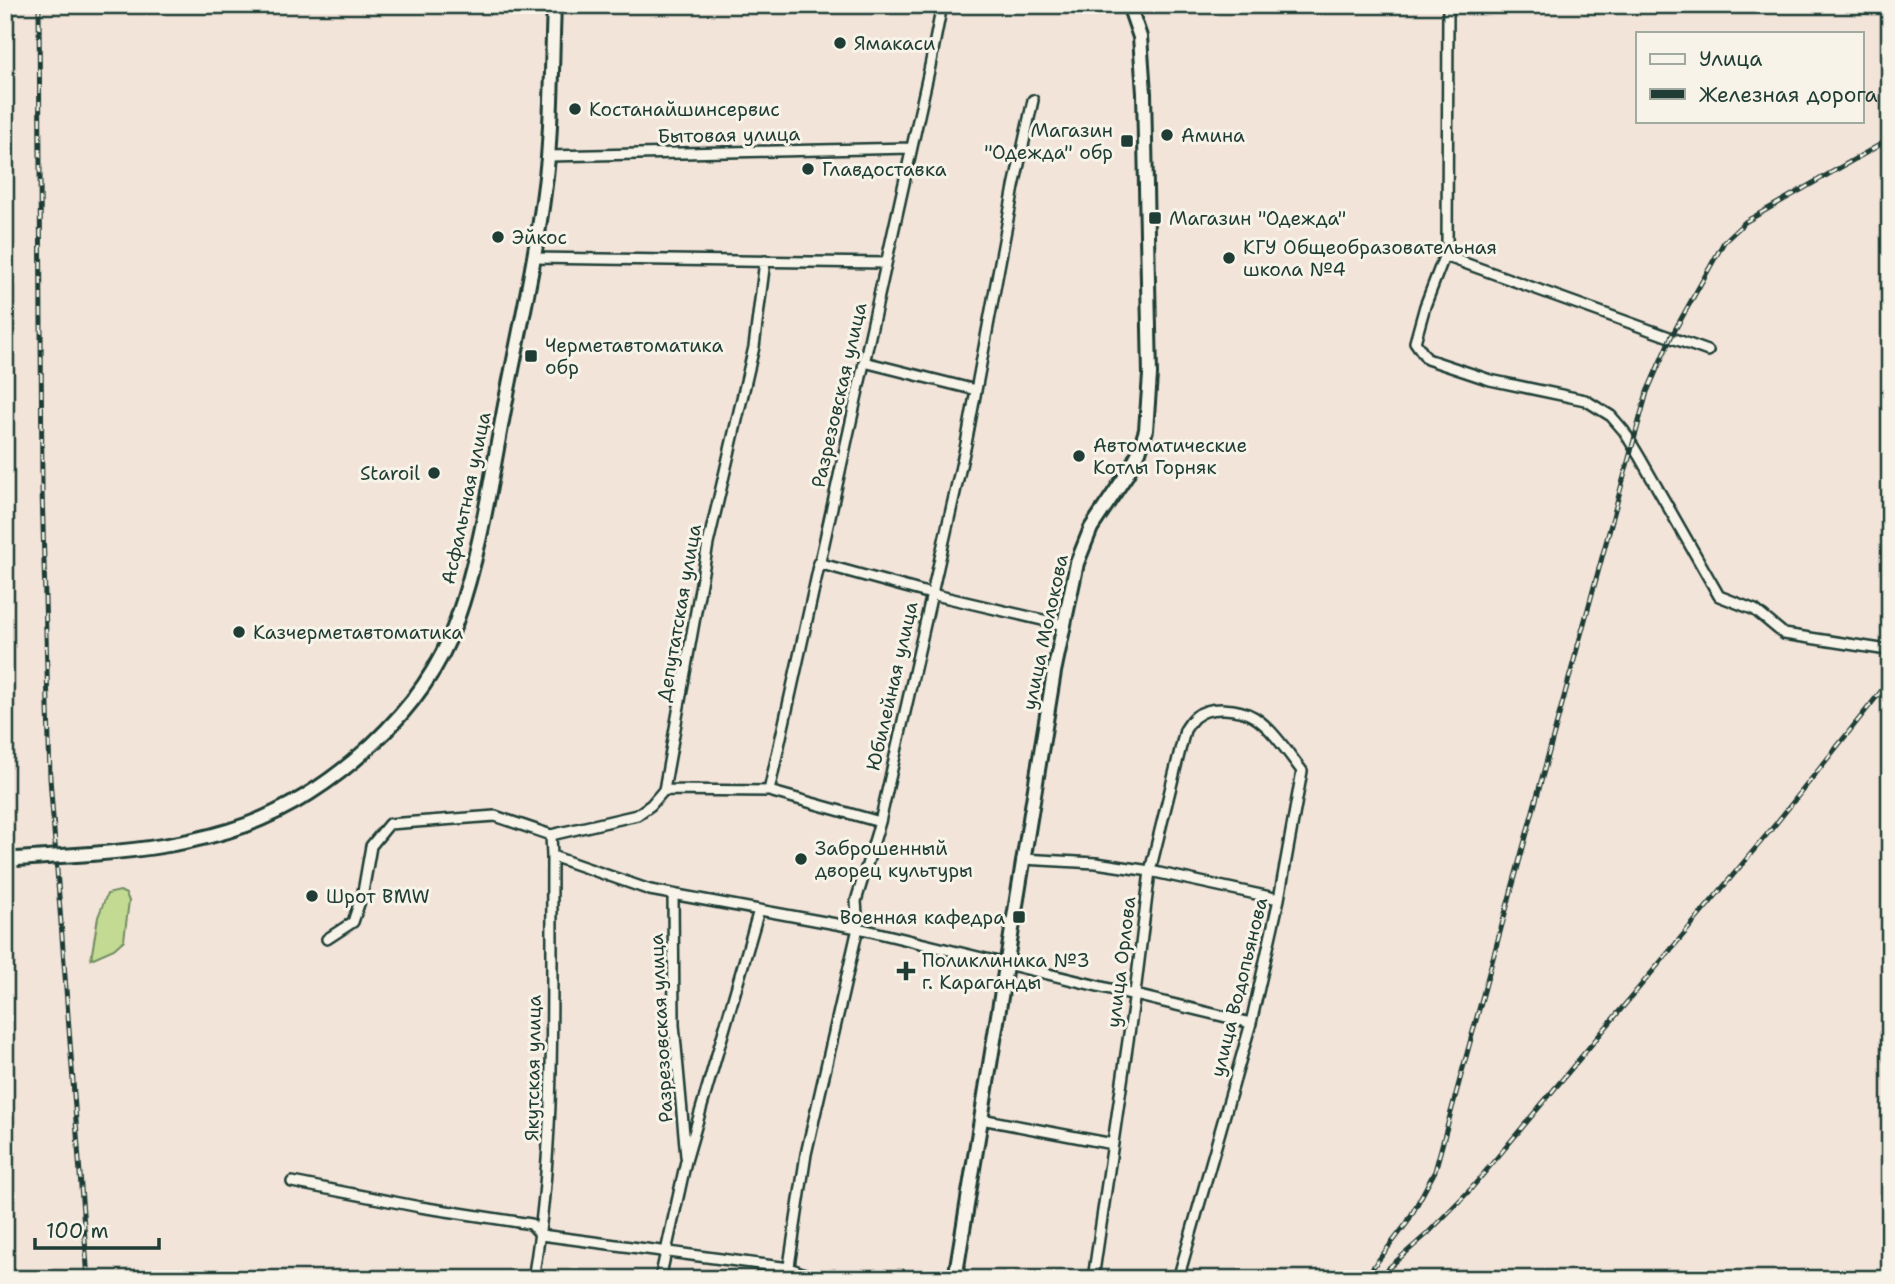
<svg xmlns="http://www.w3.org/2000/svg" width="1895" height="1284" font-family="'Shantell Sans',sans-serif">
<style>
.green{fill:#c2da91;stroke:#708c62;stroke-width:2}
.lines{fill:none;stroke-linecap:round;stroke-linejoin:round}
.street-casing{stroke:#1f3d34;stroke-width:14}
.secondary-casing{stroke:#1f3d34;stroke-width:18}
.street{stroke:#f7f3e8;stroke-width:9}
.secondary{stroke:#f7f3e8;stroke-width:12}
.rail-casing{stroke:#1f3d34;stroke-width:5}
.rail{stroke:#f7f3e8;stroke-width:2.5;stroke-dasharray:8;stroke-linecap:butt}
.secondary-bridge-casing{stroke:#1f3d34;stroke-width:18;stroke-linecap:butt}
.secondary-bridge{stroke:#f7f3e8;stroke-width:12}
.poi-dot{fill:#1f3d34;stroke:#f7f3e8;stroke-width:2.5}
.labels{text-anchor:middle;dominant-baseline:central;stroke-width:6;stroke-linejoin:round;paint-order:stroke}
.poi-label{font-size:19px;fill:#1f3d34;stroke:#f7f3e8;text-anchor:start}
.street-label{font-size:19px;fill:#1f3d34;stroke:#f7f3e8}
</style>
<rect width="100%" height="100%" fill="#f3e4da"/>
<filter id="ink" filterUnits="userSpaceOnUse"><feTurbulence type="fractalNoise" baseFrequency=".0143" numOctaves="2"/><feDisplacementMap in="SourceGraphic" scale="14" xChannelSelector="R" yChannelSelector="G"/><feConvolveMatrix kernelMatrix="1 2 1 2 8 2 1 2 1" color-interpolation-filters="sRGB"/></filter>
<g filter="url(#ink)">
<!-- green -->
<path class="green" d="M 120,891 L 126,894 L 129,901 L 124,940 L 114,949 L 91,959 L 98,917 L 107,894 Z"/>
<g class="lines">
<!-- street casing -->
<g class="street-casing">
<path id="street" d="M 1448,5 L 1447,249 L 1425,306 L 1415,342 L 1427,359 L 1490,380 L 1585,400 L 1611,416 L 1624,431 L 1639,456 L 1719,596 L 1755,610 L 1784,634 L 1881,649
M 548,156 L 911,148
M 1445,256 L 1708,351
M 533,258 L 886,263
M 864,362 L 976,390
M 818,563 L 931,594 L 1064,625
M 664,790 L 769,791 L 880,822
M 769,791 L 930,66 L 942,5
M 551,835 L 552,856 L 650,890 L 858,928 L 1251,1023
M 1022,859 L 1096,863 L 1150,871 L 1279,899
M 673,894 L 674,1025 L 686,1156
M 327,939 L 353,922 L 363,892 L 371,846 L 389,824 L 495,816 L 551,835 L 637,815 L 651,805 L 664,790 L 708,544 L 754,347 L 765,261
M 981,1119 L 1113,1144
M 292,1182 L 420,1207 L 531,1224 L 541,1235 L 789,1268 L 818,1279
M 533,1279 C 557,1139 551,997 552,856
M 660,1279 L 686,1161 L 759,910
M 787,1279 L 806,1154 L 858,928 L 856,901 L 880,822 L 966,444 L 1014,187 L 1033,100
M 1093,1279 L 1135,993 L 1150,871 L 1185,730 C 1188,726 1191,720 1195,717 C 1209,705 1239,708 1254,717 C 1272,728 1289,754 1302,771 L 1279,899 L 1251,1023 L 1178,1279"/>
</g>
<!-- secondary casing -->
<g class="secondary-casing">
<path id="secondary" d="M 91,854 C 144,850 196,843 246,825 C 333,792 425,711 456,622 C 481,552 491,478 505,405 C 521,323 540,241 548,158 C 552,107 552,56 554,5
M 955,1279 L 1054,672 L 1077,563 L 1091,528 L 1127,474 L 1139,452 L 1146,430 L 1150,375 L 1144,93 L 1140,37 L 1129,5"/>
</g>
<!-- street -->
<use href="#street" class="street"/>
<!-- secondary -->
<use href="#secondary" class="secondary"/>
<!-- rail casing -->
<g class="rail-casing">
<path id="rail" d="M 39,5 L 42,489 L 50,778 L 88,1279
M 1364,1279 L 1407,1223 L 1435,1171 L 1647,392 L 1671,337 L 1724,242 L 1745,222 L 1890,139
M 1376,1279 L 1427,1234 L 1470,1190 L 1774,826 L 1890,680"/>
</g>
<!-- rail -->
<use href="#rail" class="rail"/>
<!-- secondary-bridge casing -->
<g class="secondary-bridge-casing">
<path id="secondary-bridge" d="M 17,859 L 91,854"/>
</g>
<!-- secondary-bridge -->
<use href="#secondary-bridge" class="secondary-bridge"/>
</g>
</g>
<!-- markers -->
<g class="poi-dot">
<circle cx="840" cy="43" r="7"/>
<circle cx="575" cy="109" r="7"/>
<circle cx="1167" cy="135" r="7"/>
<rect x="1120" y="134" width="14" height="14" rx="3.5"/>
<circle cx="808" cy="169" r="7"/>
<rect x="1148" y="211" width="14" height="14" rx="3.5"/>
<circle cx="498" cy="237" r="7"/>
<circle cx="1229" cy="258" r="7"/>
<rect x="524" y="349" width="14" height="14" rx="3.5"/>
<circle cx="1079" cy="456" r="7"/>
<circle cx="434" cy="473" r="7"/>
<circle cx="239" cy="632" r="7"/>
<circle cx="801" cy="859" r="7"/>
<circle cx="312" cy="896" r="7"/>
<rect x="1012" y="910" width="14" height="14" rx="3.5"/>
<path d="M902.5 960.5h7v7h7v7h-7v7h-7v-7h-7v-7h7z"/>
</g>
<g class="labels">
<!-- poi labels -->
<g class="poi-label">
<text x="854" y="43">Ямакаси</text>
<text x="589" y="109">Костанайшинсервис</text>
<text x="1113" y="130" text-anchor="end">Магазин<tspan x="1113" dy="22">"Одежда" обр</tspan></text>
<text x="1181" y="135">Амина</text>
<text x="822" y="169">Главдоставка</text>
<text x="1169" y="218">Магазин "Одежда"</text>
<text x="512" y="237">Эйкос</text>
<text x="1243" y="247">КГУ Общеобразовательная<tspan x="1243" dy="22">школа №4</tspan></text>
<text x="545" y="345">Черметавтоматика<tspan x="545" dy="22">обр</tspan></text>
<text x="1093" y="445">Автоматические<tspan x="1093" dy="22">Котлы Горняк</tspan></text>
<text x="420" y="473" text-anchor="end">Staroil</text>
<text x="253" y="632">Казчерметавтоматика</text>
<text x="815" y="848">Заброшенный<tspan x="815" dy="22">дворец культуры</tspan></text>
<text x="326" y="896">Шрот BMW</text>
<text x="1005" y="917" text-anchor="end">Военная кафедра</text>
<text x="922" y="960">Поликлиника №3<tspan x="922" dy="22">г. Караганды</tspan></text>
</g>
<!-- street labels -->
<g class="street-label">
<text transform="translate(729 135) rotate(-1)">Бытовая улица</text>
<text transform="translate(839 395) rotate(-77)">Разрезовская улица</text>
<text transform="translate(466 498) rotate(-78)">Асфальтная улица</text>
<text transform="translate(679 613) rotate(-80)">Депутатская улица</text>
<text transform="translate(1045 632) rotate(-78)">улица Молокова</text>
<text transform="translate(892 686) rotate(-77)">Юбилейная улица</text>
<text transform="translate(1121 962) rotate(-83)">улица Орлова</text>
<text transform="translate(1239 987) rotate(-76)">улица Водопьянова</text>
<text transform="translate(661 1028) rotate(-93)">Разрезовская улица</text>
<text transform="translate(533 1068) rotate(-89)">Якутская улица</text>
</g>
</g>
<!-- margin -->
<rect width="1895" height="1284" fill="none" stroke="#f7f3e8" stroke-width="28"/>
<rect x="14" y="14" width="1867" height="1256" fill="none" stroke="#1f3d34" stroke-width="2.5" filter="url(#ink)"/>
<!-- legend -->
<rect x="1636" y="32" width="228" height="91" fill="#f7f3e8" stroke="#a1aaa0" stroke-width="2"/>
<rect x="1650" y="54" width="35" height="10" fill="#f7f3e8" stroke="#a1aaa0" stroke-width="2"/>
<text x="1699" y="66" font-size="21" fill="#1f3d34">Улица</text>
<rect x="1650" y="89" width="35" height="10" fill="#1f3d34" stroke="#a1aaa0" stroke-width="2"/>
<text x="1699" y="102" font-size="21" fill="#1f3d34">Железная дорога</text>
<!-- scale -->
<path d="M35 1238v10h124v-10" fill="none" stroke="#1f3d34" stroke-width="3.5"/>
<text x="46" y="1238" font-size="21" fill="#1f3d34" stroke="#f7f3e8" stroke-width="5" paint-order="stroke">100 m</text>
</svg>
